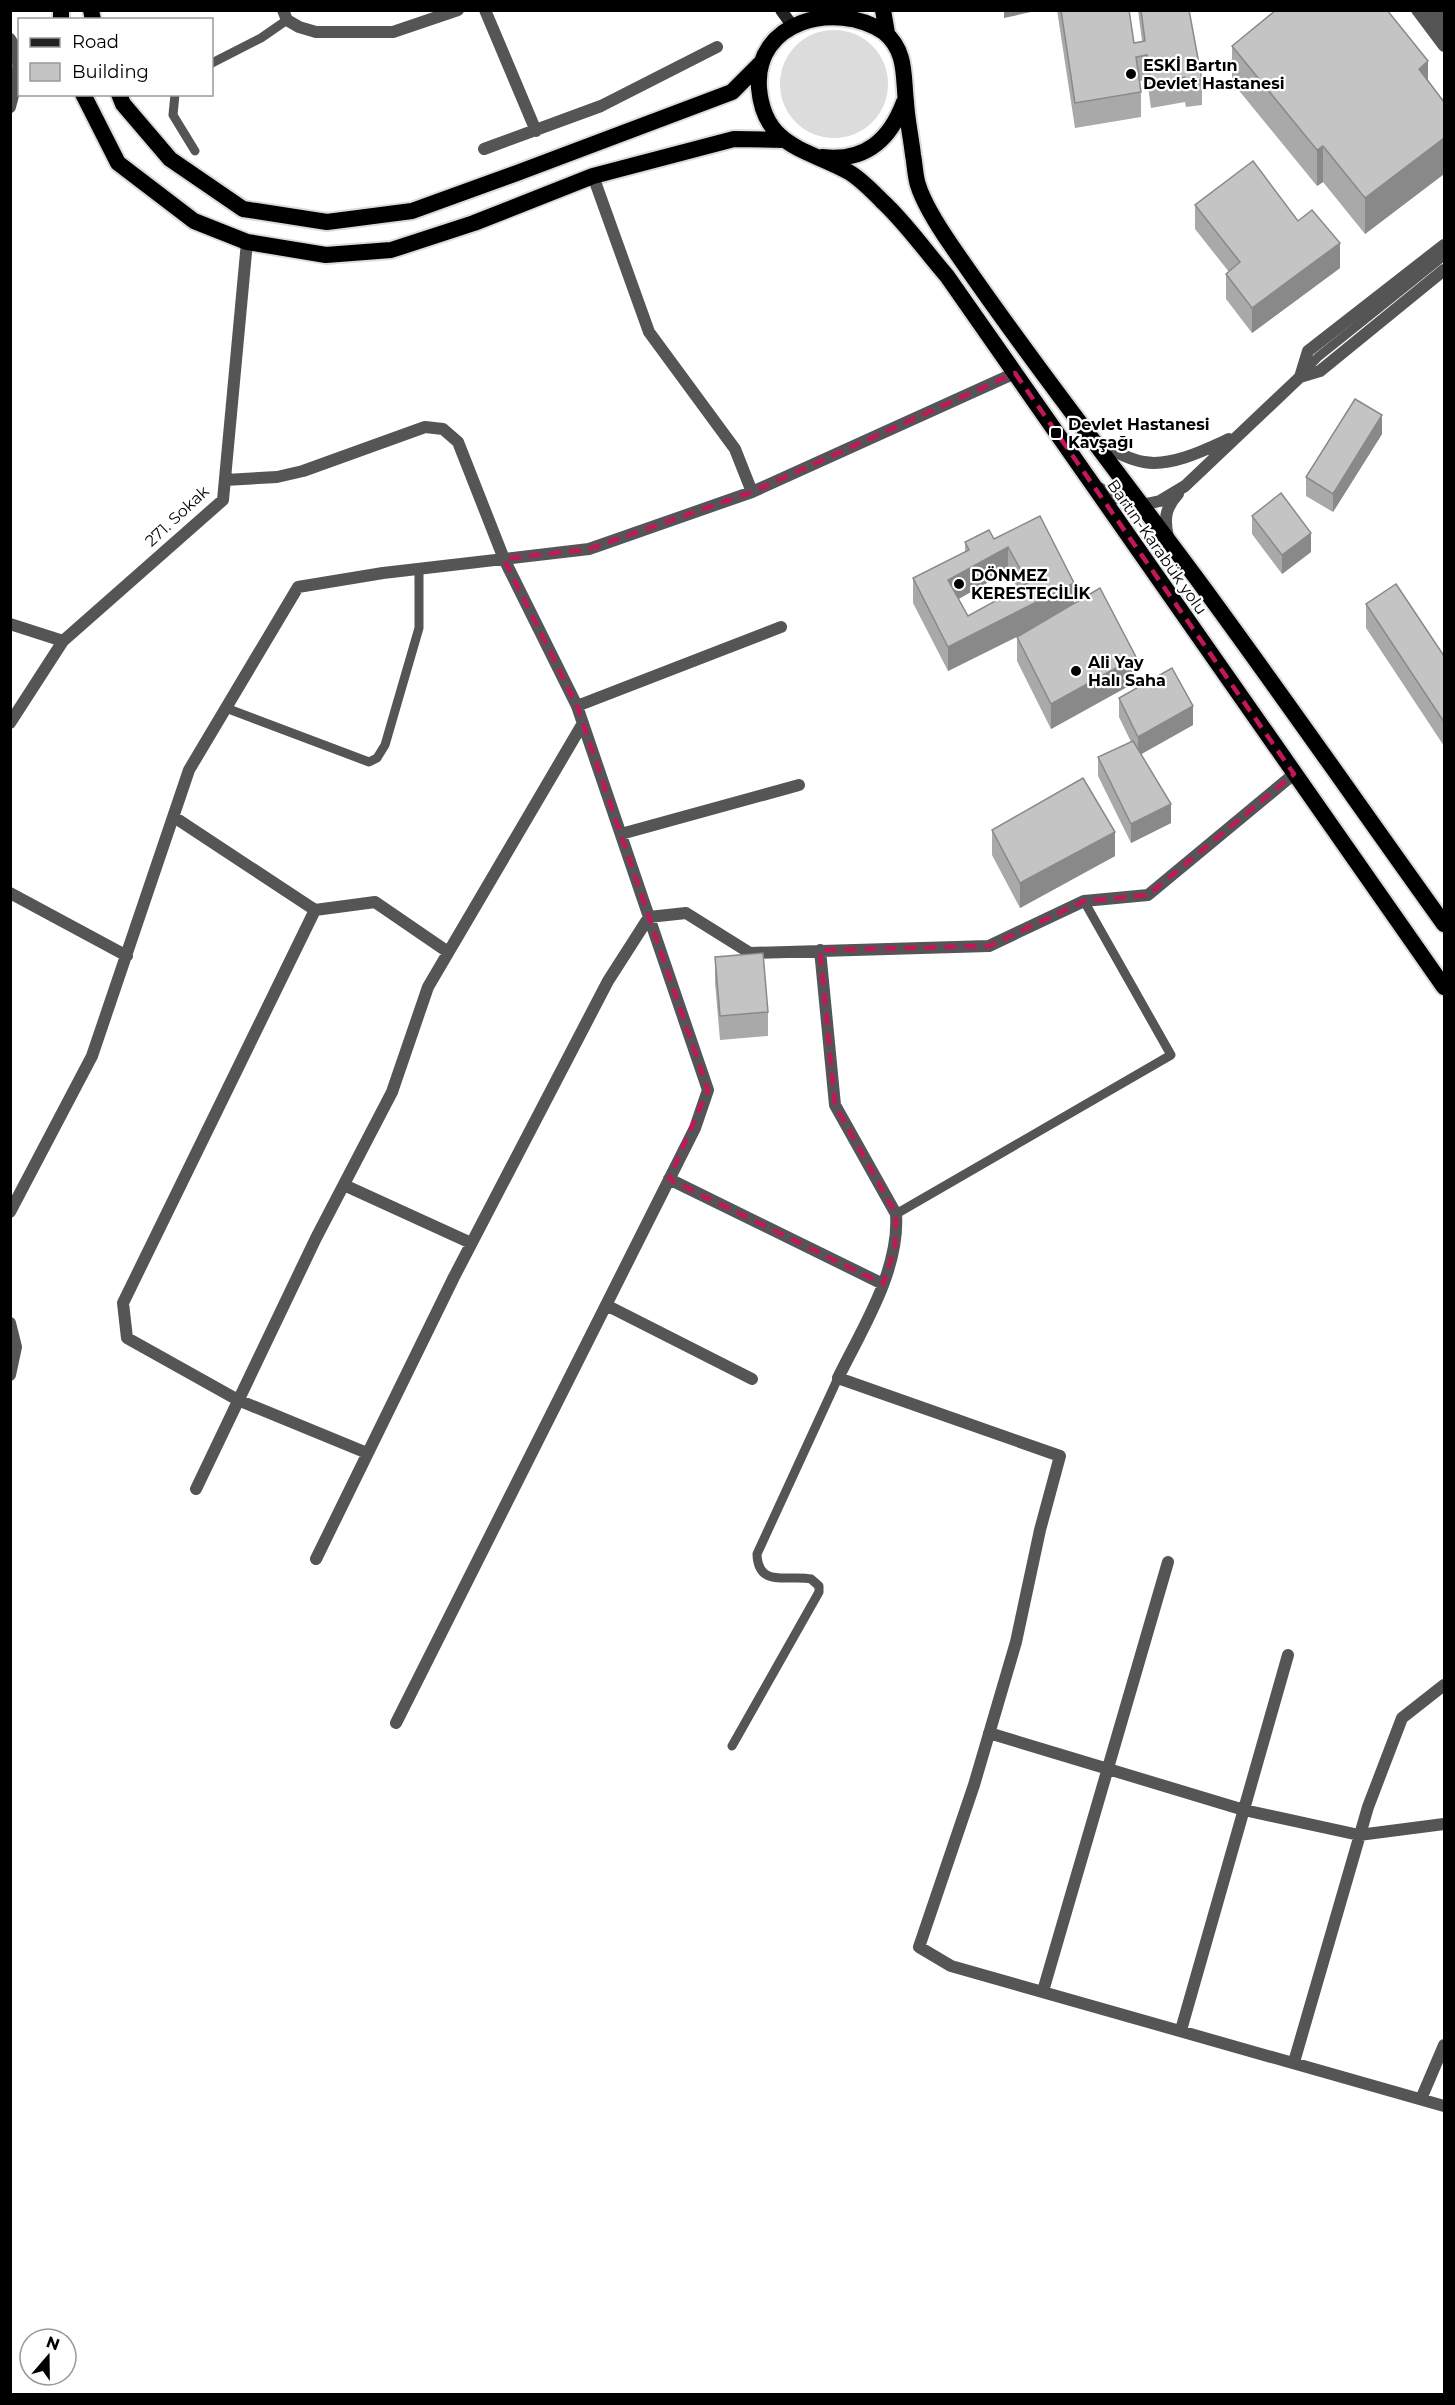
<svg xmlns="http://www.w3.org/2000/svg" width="1455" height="2405" font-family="Montserrat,sans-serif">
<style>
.green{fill:#dcdcdc}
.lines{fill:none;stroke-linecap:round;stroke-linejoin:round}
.trunk-casing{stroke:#dbdbdb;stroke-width:20}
.service{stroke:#555;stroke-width:9}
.minor{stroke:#555;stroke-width:12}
.secondary{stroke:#222;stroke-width:12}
.trunk{stroke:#000;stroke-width:16}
.wall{fill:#a9a9a9;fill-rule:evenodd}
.shaded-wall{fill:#898989}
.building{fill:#c4c4c4;stroke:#898989;stroke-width:1.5;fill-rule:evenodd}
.marked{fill:none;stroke:#c2185b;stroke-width:4.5;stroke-dasharray:12 8;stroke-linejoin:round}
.poi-dot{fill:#000;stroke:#fff;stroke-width:2}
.labels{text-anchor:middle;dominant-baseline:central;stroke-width:4.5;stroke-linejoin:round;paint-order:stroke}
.poi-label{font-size:16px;font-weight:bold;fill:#000;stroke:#fff;text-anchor:start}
.street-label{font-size:16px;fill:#000;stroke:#fff}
</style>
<rect width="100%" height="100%" fill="#fff"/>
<!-- green -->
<path class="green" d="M780 84a54 54 0 1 1 108 0a54 54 0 1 1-108 0Z"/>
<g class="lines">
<!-- trunk casing -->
<g class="trunk-casing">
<path id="trunk" d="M 61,10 L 61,20
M 91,10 L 93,20
M 883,10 L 887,33
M 83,94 L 118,163 L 194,221 L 247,242 L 326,255 L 391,250 L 474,223 L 593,176 L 734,139 L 785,140
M 119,94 L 123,104 L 170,159 L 243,209 L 327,222 L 412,211 L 517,173 L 732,92 L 762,62
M 822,157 C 865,162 890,140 904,102
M 1444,924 C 1363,811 1283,696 1200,583 C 1117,471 1030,360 951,245 C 940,229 924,204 918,185 C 915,176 915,165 913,155 C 911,137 907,120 906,102 C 903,77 907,51 884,32 C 835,0 754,21 759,88 C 764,147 807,149 847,171 C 860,178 872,191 882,201 C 906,223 926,252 947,276 L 1444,987"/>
</g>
<!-- service -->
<path class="service" d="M 1426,10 L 1444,34
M 212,63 L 261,38 L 287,20
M 175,94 L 173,115 L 195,151
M 1303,373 L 1318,357 L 1444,256
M 226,708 L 369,762 L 377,758 L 385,745 L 419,628 L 419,569
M 896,1214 L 1171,1055 L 1084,901
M 732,1746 L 819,1592 L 819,1586 L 811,1579 C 790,1574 758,1589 757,1554 L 838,1378"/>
<!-- minor -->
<path class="minor" d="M 283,10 L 287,20 L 299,27 L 316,32 L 393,32 L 458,10
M 485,10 L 536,131
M 1417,10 L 1444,46
M 1437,10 L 1444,20
M 10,39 C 25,60 16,83 10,107
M 484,149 L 601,106 L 717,47
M 1300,377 L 1308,351 L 1444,245
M 1096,441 C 1111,449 1127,459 1144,462 C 1171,467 1205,450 1229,439
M 225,480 L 277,477 L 303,471 L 425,427 L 443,429 L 458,442 L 504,559 L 577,706 L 708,1090 L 695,1128 L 396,1723
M 1099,488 L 1111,496 L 1141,505 L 1160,501 L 1185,486 L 1300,377 L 1320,371 L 1444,270
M 752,492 L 1015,373
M 1168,538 C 1164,519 1165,508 1178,494
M 10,624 L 63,641
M 577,706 L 781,627
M 10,723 L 63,641 L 223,500 L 247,242
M 174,817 L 315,910 L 375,902 L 448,952
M 621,834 L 799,785
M 10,893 L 127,956
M 315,910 L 123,1303 L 127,1338 L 238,1400 L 367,1453
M 820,950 L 835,1105 L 896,1214 C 900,1270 862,1329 838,1378 L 1060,1456 L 1040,1530 L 1016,1642 L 974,1785 L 919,1947 L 951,1966 L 1444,2106
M 669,1179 L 883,1284
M 344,1185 L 471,1243
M 10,1212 L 92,1056 L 189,770 L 298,587 L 383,573 L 589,549 L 752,492 L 735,449 L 649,332 L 593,176
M 606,1305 L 752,1379
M 10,1323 L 16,1347 L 10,1375
M 196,1489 L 316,1238 L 392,1092 L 428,987 L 583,723
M 316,1559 L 454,1277 L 608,981 L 649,917 L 686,913 L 750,953 L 989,946 L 1084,901 L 1148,895 L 1294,774
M 989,1733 L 1244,1810 L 1359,1835 L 1444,1824
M 1043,1991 L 1168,1562
M 1181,2030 L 1288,1655
M 1294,2062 L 1368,1807 L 1402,1718 L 1444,1685
M 1421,2099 L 1444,2045"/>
<!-- secondary -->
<path class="secondary" d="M 781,10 L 791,24"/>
<!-- trunk -->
<use href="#trunk" class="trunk"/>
</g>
<!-- wall -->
<path class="wall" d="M 1057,10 L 1129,10 L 1134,43 L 1142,41 L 1138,10 L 1189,10 L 1202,80 L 1202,105 L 1186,107 L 1185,102 L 1151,108 L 1147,79 L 1140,81 L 1141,92 L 1141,117 L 1075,128 Z
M 1232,46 L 1428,80 L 1444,102 L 1444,174 L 1365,234 L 1323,182 L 1317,186 L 1232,82 Z
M 1195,205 L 1298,221 L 1340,268 L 1252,333 L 1226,299 L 1226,274 L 1229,272 L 1195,229 Z
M 1382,434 L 1333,512 L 1306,496 L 1306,477 Z
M 1040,516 L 1074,603 L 1136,682 L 1051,729 L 1017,661 L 1017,637 L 948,671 L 913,603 L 913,578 L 965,552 L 965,542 L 994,539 ZM 1008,571 L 1018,589 L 968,616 L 958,599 Z
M 1252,516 L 1311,552 L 1282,574 L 1252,534 Z
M 1366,604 L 1444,656 L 1444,746 L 1366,628 Z
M 1119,698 L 1193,725 L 1141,754 L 1171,823 L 1131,843 L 1098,776 L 1098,757 L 1131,742 L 1119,717 Z
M 992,830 L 1115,856 L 1020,908 L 992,855 Z
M 715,957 L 768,1012 L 768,1036 L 720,1040 L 715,982 Z"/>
<!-- shaded-wall -->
<path class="shaded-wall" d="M 1004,10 L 1040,10 L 1004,18 Z
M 1428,61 L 1428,97 L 1419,69 Z
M 1444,138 L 1444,174 L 1365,234 L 1365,198 Z
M 1323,146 L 1323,182 L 1317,186 L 1317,150 Z
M 1340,243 L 1340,268 L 1252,333 L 1252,308 Z
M 1382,415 L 1382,434 L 1333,512 L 1333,494 Z
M 1311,533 L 1311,552 L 1282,574 L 1282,555 Z
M 1008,547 L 1008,571 L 948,605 L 948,580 Z
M 1074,583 L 1074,608 L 948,671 L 948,647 Z
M 1136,657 L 1136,682 L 1051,729 L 1051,704 Z
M 1193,706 L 1193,725 L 1138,756 L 1138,737 Z
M 1171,804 L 1171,823 L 1131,843 L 1131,824 Z
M 1115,832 L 1115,856 L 1020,908 L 1020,883 Z"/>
<!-- building -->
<path class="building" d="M 1061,10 L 1129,10 L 1134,43 L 1145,41 L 1141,10 L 1189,10 L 1202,80 L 1186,82 L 1185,77 L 1151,83 L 1147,55 L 1136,57 L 1141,92 L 1075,103 Z
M 1276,10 L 1387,10 L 1428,61 L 1419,69 L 1444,102 L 1444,138 L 1365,198 L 1323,146 L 1317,150 L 1232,46 Z
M 1253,161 L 1298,221 L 1312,210 L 1340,243 L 1252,308 L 1226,274 L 1240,262 L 1195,205 Z
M 1355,399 L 1382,415 L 1333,494 L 1306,477 Z
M 1281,493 L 1311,533 L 1282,555 L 1252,516 Z
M 1040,516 L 1074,583 L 948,647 L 913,578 L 969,550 L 965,542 L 989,530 L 994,539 ZM 1008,547 L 1028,583 L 968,616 L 948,580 Z
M 1396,584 L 1444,656 L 1444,722 L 1366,604 Z
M 1100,588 L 1136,657 L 1051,704 L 1017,637 Z
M 1172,668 L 1193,706 L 1138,737 L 1119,698 Z
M 1133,741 L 1171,804 L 1131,824 L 1098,757 Z
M 1083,778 L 1115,832 L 1020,883 L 992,830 Z
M 763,953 L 768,1012 L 720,1016 L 715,957 Z"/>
<!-- marked area -->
<path class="marked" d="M 1015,373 L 1294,774 L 1148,895 L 1084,901 L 989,946 L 820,950 L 835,1105 L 896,1214 L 895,1248 L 883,1284 L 669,1179 L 708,1090 L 577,706 L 504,559 L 589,549 L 752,492 Z"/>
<!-- markers -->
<g class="poi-dot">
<circle cx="1131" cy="74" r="6"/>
<rect x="1050" y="427" width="12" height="12" rx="3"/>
<circle cx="959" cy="584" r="6"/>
<circle cx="1076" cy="671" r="6"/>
</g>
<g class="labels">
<!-- poi labels -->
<g class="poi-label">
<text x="1143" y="65">ESKİ Bartın<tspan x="1143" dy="18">Devlet Hastanesi</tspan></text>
<text x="1068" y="424">Devlet Hastanesi<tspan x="1068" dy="18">Kavşağı</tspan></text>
<text x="971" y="575">DÖNMEZ<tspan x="971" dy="18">KERESTECİLİK</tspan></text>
<text x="1088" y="662">Ali Yay<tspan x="1088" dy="18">Halı Saha</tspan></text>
</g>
<!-- street labels -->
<g class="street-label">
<text transform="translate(177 516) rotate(-43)">271. Sokak</text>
<text transform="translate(1157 547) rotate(55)">Bartın-Karabük yolu</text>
</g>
</g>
<!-- border -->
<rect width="1455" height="2405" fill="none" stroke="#000000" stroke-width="24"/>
<!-- legend -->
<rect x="18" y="18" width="195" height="78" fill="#ffffff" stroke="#999999" stroke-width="1.5"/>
<rect x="30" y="38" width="30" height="9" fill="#222222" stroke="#999999" stroke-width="1.5"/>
<text x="72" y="48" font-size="18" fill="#000000">Road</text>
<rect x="30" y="63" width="30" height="18" fill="#c4c4c4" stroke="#999999" stroke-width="1.5"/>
<text x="72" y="78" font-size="18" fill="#000000">Building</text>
<!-- north arrow -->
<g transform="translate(48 2357) rotate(20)"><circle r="28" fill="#ffffff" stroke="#999999" stroke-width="1.5"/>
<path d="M0-4.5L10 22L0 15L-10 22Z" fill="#000000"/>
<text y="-9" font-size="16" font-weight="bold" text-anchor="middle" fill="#000000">N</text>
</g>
</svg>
